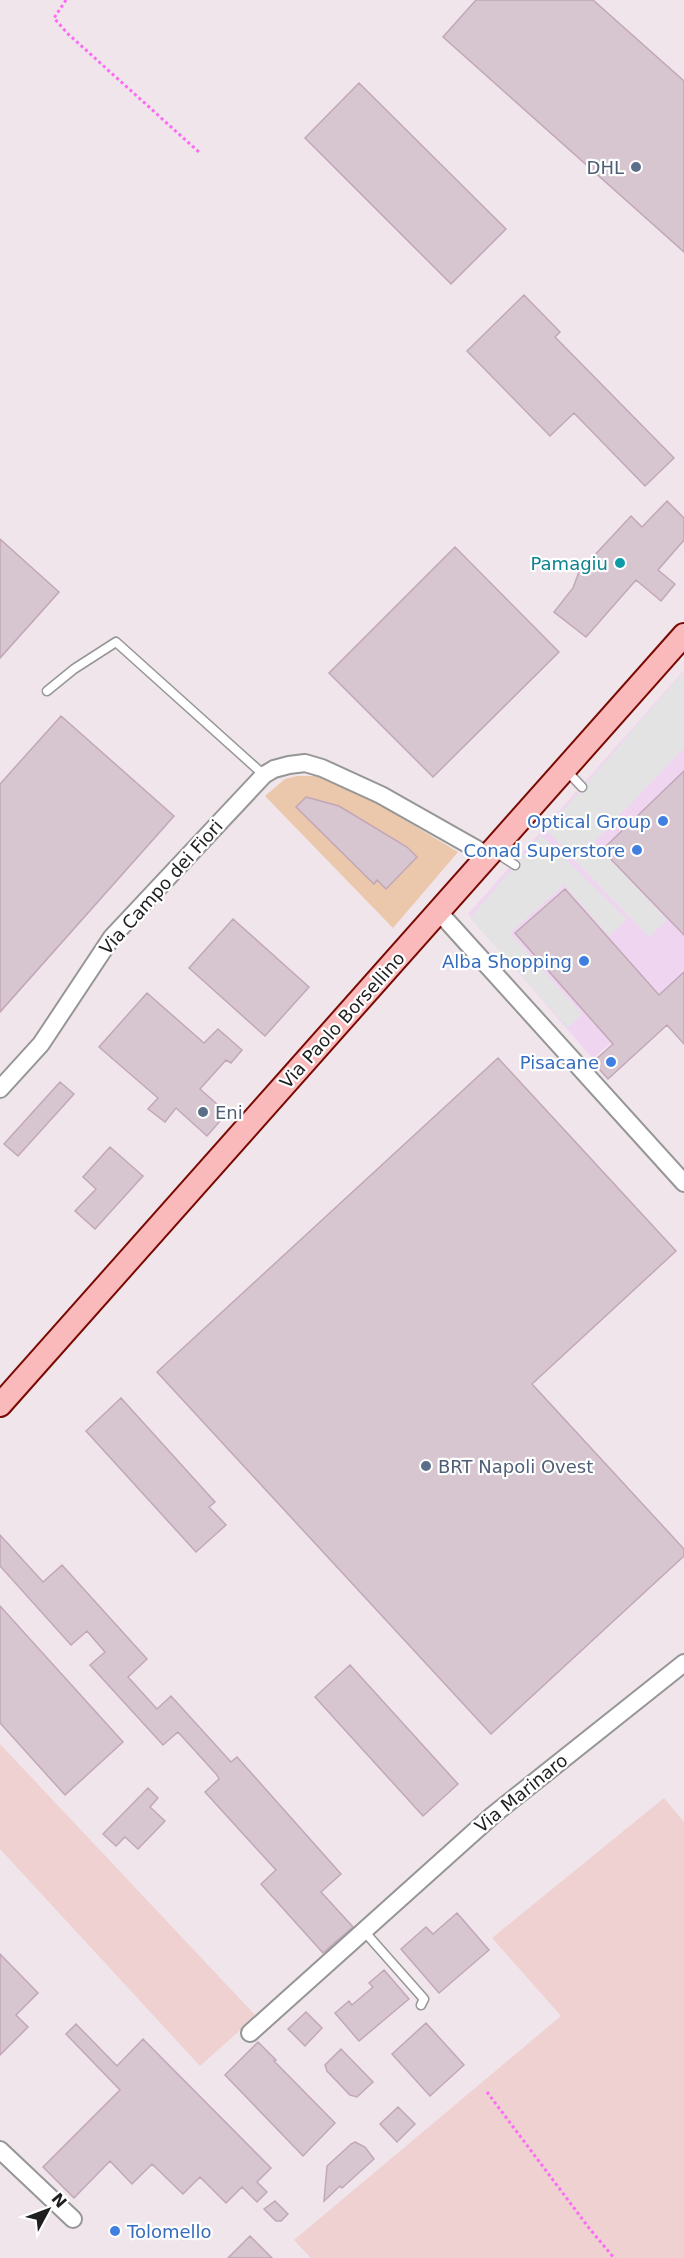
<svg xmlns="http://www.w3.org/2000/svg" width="684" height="2258" font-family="'DejaVu Sans',sans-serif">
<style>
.commercial{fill:#f0d5f1}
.farmland{fill:#efd1d1}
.grass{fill:#ebc7ab}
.parking{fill:#e3e3e3}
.building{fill:#d7c6d0;stroke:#c2a7b8;stroke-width:1.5}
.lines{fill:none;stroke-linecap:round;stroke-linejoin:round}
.lane-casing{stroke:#969696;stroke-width:11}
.street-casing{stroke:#969696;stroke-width:20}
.secondary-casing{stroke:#790903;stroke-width:26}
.path{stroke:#fc6bf6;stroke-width:3;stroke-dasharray:3 3;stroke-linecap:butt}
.lane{stroke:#fff;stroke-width:8}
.street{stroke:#fff;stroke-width:16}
.secondary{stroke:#fab9ba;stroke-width:22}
.service-dot{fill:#5c6f8a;stroke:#fff;stroke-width:2}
.culture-dot{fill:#0f9aa8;stroke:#fff;stroke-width:2}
.shop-dot{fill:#3f7fe0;stroke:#fff;stroke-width:2}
.labels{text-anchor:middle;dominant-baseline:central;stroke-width:4.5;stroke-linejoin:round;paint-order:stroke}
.service-label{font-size:18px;fill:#4e5e75;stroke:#fff;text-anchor:start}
.culture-label{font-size:18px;fill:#0d838f;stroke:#fff;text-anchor:end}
.shop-label{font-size:18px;fill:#366cbe;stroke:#fff;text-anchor:end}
.street-label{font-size:18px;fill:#1f1f1f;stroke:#fff}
</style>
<rect width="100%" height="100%" fill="#f0e5ea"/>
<!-- commercial -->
<path class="commercial" d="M 684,670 L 684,975 L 593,1059 L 468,914 Z"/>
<!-- farmland -->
<path class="farmland" d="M 0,1744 L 256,2016 L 200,2066 L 0,1849 Z
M 664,1798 L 684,1822 L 684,2258 L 311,2258 L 294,2240 L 561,2016 L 492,1938 Z"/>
<!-- grass -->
<path class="grass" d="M 297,776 L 316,776 L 350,787 L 458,852 L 393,928 L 265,796 L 285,779 Z"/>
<!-- parking -->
<path class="parking" d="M 684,671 L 684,748 L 594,842 L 667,920 L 649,937 L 546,830 Z
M 541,835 L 627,919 L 609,936 L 564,885 L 510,933 L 582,1014 L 568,1028 L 470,918 Z"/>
<!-- building -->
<path class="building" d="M 476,0 L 593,0 L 684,81 L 684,252 L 443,37 Z
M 359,83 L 506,229 L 451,284 L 305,138 Z
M 524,295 L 560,332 L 555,337 L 674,458 L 645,486 L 574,413 L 550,436 L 467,351 Z
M 667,501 L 684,518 L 684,540 L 658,570 L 675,584 L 661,601 L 636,580 L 586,637 L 554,612 L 573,588 L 579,572 L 631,516 L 642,527 Z
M 0,539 L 59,592 L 0,658 Z
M 455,547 L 559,652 L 433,777 L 329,673 Z
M 61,716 L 174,816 L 0,1012 L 0,784 Z
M 684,771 L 684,935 L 602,850 Z
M 306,797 L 339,806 L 407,847 L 417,857 L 386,889 L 377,880 L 374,884 L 296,807 Z
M 565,889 L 659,995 L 684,972 L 684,1044 L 667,1025 L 608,1079 L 593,1062 L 613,1044 L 515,933 Z
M 233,919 L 309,987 L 265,1036 L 189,968 Z
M 147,993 L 204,1043 L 218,1029 L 242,1050 L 231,1063 L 226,1060 L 200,1089 L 227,1113 L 207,1136 L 176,1108 L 165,1122 L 148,1109 L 158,1098 L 99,1047 Z
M 498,1058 L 676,1251 L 532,1384 L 684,1549 L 684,1556 L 491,1734 L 157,1372 Z
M 60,1082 L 74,1094 L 18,1156 L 4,1144 Z
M 110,1147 L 143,1176 L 95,1229 L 75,1211 L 96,1189 L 83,1177 Z
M 121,1398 L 215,1502 L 209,1507 L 226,1525 L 196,1552 L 86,1431 Z
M 0,1535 L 43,1582 L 62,1565 L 147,1659 L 128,1677 L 157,1709 L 171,1696 L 231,1762 L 237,1757 L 341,1874 L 321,1892 L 353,1927 L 323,1953 L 261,1884 L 276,1870 L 205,1792 L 219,1779 L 217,1775 L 178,1732 L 163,1745 L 90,1665 L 105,1652 L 87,1631 L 71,1645 L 0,1566 Z
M 0,1606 L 123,1742 L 65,1795 L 0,1723 Z
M 350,1665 L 458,1784 L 423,1816 L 315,1697 Z
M 148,1788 L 158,1798 L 150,1807 L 165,1821 L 138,1849 L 125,1837 L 116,1846 L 103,1834 Z
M 457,1913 L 489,1950 L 439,1993 L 401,1949 L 426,1927 L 433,1934 Z
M 0,1954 L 38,1993 L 16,2015 L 28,2027 L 0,2055 Z
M 384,1970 L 409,1999 L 359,2041 L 335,2013 L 349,2001 L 352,2005 L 373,1987 L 369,1983 Z
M 306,2012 L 322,2028 L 305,2046 L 288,2029 Z
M 426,2023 L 464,2065 L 430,2096 L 392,2054 Z
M 76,2024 L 117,2066 L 143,2039 L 271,2168 L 257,2182 L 267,2192 L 257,2202 L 242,2187 L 226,2203 L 200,2177 L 183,2194 L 152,2164 L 132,2184 L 110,2161 L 74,2198 L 43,2167 L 120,2090 L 66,2034 Z
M 258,2042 L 276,2060 L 274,2061 L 335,2123 L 303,2156 L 225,2075 Z
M 341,2049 L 373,2082 L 357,2097 L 350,2095 L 327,2071 L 325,2065 Z
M 398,2107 L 415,2124 L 397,2142 L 380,2124 Z
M 355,2142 L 365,2147 L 374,2159 L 342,2188 L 340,2186 L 324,2201 L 327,2166 L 351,2144 Z
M 275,2201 L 288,2214 L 281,2221 L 276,2221 L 264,2209 Z
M 250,2236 L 272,2258 L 228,2258 Z"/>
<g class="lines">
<!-- lane casing -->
<g class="lane-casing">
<path id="lane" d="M 47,691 L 74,669 L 116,642 L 264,775
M 565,769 L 582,787
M 495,852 L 515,865
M 363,1930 L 424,1999 L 421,2005"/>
</g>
<!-- street casing -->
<g class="street-casing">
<path id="street" d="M 438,911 L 684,1183
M 0,1089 L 41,1044 L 112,937 L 264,775 L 274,769 L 289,765 L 305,763 L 322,768 L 381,795 L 487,855
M 250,2033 L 493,1815 L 684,1663
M 0,2150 L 73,2219"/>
</g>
<!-- secondary casing -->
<g class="secondary-casing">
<path id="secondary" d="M 0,1405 L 684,635"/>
</g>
<!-- path -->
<path class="path" d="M 66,0 L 54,18 L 67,33 L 200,153
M 487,2092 L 589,2228 L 614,2258"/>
<!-- lane -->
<use href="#lane" class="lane"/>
<!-- street -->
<use href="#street" class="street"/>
<!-- secondary -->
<use href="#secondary" class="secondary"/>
</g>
<!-- markers -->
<g class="service-dot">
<circle cx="636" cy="167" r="6"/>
<circle cx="203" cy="1112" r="6"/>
<circle cx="426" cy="1466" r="6"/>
</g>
<circle class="culture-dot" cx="620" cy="563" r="6"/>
<g class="shop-dot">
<circle cx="663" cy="821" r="6"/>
<circle cx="637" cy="850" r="6"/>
<circle cx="584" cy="961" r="6"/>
<circle cx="611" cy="1062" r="6"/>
<circle cx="115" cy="2231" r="6"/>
</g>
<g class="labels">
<!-- service labels -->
<g class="service-label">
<text x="624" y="167" text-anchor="end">DHL</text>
<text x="215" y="1112">Eni</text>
<text x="438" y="1466">BRT Napoli Ovest</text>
</g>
<!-- culture labels -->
<g class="culture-label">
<text x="608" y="563">Pamagiu</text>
</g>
<!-- shop labels -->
<g class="shop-label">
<text x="651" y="821">Optical Group</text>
<text x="625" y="850">Conad Superstore</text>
<text x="572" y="961">Alba Shopping</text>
<text x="599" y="1062">Pisacane</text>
<text x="127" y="2231" text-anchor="start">Tolomello</text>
</g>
<!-- street labels -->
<g class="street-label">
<text transform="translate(161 887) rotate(-48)">Via Campo dei Fiori</text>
<text transform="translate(342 1020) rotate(-48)">Via Paolo Borsellino</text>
<text transform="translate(521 1793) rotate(-39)">Via Marinaro</text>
</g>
</g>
<!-- north arrow -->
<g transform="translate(48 2210) rotate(49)" stroke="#ffffff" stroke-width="4.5" paint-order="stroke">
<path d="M0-4.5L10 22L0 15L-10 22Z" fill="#1f1f1f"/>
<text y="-9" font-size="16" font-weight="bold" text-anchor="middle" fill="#1f1f1f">N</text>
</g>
</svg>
